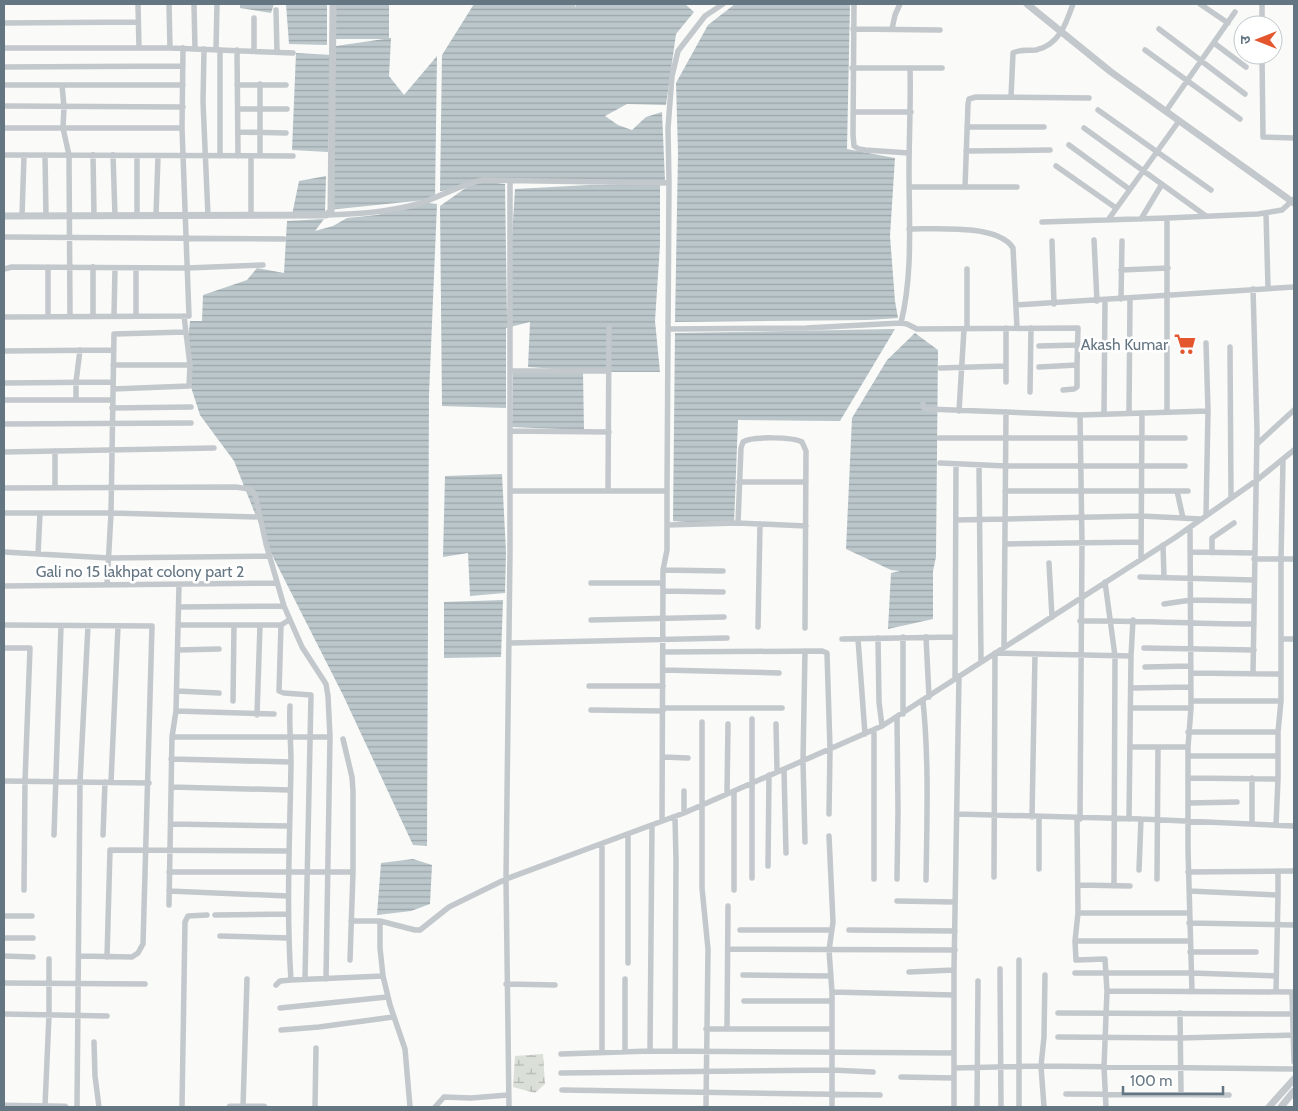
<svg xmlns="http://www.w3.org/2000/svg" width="1298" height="1111" font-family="Cabin,'Noto Sans Devanagari',sans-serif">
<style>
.wetland{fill:url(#wetland-marsh)}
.water{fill:url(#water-rules)}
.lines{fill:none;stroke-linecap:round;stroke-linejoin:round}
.minor{stroke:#c3c8cc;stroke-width:5.5}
.tertiary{stroke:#c3c8cc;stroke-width:7}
.labels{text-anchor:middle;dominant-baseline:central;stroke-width:5;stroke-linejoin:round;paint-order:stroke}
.poi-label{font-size:16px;fill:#657683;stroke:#fff;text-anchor:end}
.street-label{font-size:16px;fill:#657683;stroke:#fff}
</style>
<defs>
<pattern id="wetland-marsh" width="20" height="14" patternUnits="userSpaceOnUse" patternTransform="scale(1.25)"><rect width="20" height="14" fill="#dadfd7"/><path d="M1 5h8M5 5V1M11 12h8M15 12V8" fill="none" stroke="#b4b9b4"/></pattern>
<pattern id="water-rules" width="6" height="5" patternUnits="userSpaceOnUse" patternTransform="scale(1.25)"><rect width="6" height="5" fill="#bbc7cb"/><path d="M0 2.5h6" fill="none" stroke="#9ca6aa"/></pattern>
</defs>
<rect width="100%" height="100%" fill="#fafaf8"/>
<!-- wetland -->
<path class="wetland" d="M 543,1054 L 545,1084 L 535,1093 L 513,1087 L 515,1056 Z"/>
<!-- water -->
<path class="water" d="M 240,4 L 274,4 L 271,13 L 240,8 Z
M 286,4 L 327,4 L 327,45 L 289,44 Z
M 336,4 L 389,4 L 389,38 L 391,38 L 389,76 L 404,95 L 437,56 L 435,199 L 328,210 L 336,46 L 384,39 L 336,39 Z
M 474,4 L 575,4 L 576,8 L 576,4 L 685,4 L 694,12 L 676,34 L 666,105 L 627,104 L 605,116 L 618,125 L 632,130 L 646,117 L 662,112 L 665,181 L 497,183 L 505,184 L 507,318 L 515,189 L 589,185 L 660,185 L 660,245 L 655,321 L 660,372 L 601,372 L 528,367 L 530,322 L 506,328 L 506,408 L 442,406 L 440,206 L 467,187 L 440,191 L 442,55 Z
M 735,4 L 850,4 L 847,149 L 895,158 L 890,236 L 895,301 L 898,318 L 869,320 L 675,322 L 678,153 L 676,83 L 708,25 Z
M 296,53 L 332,55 L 328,152 L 292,150 Z
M 326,176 L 325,212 L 292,215 L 299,181 Z
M 425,203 L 437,204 L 429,395 L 427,846 L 413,845 L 343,695 L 270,551 L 234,461 L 200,415 L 190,384 L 188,341 L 190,321 L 202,321 L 203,295 L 247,280 L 257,268 L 284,273 L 287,221 L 324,219 L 315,231 L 333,226 L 347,218 L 377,215 Z
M 895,329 L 840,421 L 738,420 L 734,525 L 673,521 L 675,333 Z
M 915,333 L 938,350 L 936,557 L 933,571 L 933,619 L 888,629 L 891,573 L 900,571 L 891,570 L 846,549 L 852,418 L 887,360 Z
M 513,372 L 583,372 L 584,430 L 512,427 Z
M 502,474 L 506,552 L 505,593 L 470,596 L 468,553 L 443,557 L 445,476 Z
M 503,600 L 501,657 L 444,658 L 444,602 Z
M 413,859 L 432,865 L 430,904 L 411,911 L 377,915 L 381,863 Z"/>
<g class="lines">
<!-- minor -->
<path class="minor" d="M 138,4 L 139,48
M 169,4 L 170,48
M 194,4 L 195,49
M 854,4 L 853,135 L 854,146 L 859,149 L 865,150 L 909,153
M 1200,4 L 1228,23
M 1262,4 L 1262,25
M 276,10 L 277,52
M 4,23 L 138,22
M 853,29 L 940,30
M 892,29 L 895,15 L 900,4
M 1159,29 L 1245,94
M 1214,43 L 1246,67
M 4,48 L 170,48 L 293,53
M 204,49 L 203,102 L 208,216
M 216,50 L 217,4
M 220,50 L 220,156
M 237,50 L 238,156
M 1145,50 L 1240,119
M 254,51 L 254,18
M 1262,55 L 1263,137 L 1294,138
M 4,67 L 183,66
M 852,68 L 942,68
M 4,85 L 183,85
M 62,85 L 64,107 L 63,128 L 69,155 L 70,316
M 237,85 L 286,85
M 1011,97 L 1013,53 C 1020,49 1028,51 1036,50 C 1059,45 1066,24 1073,4
M 4,106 L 183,107
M 238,109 L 287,109
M 1098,110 L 1211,190
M 1166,111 L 1235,12
M 853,112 L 911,112
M 967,127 L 1044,127
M 4,128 L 182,128
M 1084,128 L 1206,216
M 238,132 L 286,133
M 1069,145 L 1129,189
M 966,151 L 1050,150
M 4,155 L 293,156
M 45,155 L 46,216
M 93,155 L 94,216
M 113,155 L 115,216
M 260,156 L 260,84
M 1056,166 L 1116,208
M 909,187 L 1017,187
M 965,187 L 968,104 L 969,99 L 976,97 L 1089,98
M 1266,213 L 1268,288
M 251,215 L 251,156
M 326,215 C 358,214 391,212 421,203 C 442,196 461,184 483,180 L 669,183
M 22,216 L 24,155
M 137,216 L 137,156
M 156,216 L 158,156
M 1141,219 L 1162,184
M 1108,220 L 1179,121
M 1042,222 L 1167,218 L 1258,214 L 1282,210 L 1294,199
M 909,229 C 935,229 998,224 1013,248 L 1017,328
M 4,237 L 284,239
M 1094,240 L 1097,301
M 1052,241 L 1054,304
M 48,267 L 48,316
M 136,268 L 136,316
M 4,269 L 12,267 L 187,268 L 263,265
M 967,269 L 967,329
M 1121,270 L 1168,268
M 1121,299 L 1122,241
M 1016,305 L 1294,287
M 93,316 L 93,267
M 114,316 L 115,268
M 4,317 L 189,316 L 182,128 L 183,48
M 901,323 C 913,274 909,222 909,171 C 909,136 911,102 910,68
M 1006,328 L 1006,382
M 668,329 L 806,328 L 901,323 L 907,324 L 917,329 L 1078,328 L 1077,365 L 1039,367
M 1206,343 L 1208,411 L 1206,516
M 1039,346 L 1078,345
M 1230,347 L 1231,497
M 4,351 L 114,350
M 113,365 L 190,365
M 940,368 L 1006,366
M 510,371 L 609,371
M 4,383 L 113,382
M 113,389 L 189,386 L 190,365 L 184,316
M 1063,390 L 1074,389 L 1077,387 L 1077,365
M 1030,392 L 1031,328
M 4,400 L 113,400
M 76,400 L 76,382 L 80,350
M 923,404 L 924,408 L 927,409 L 1080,415 L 1208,411
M 112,408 L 191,407
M 959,411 L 964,329
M 1167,412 L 1167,218
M 1129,413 L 1130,299
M 1104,414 L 1105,300
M 1080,415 L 1082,543 L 1080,819
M 4,424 L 191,423
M 510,431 L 609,432
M 939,438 L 1185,438
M 1257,444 L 1294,410
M 4,452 L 214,448
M 940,463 L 1006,466 L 1185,466
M 979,465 L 981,662
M 739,482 L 806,482
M 55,487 L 55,451
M 4,488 L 236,487 L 249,489 L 254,493 L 256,498 L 266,544 L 284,606 L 302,647 L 326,684 L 328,696 L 330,737 L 326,979
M 510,491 L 667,491 L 669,183 L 668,128 L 672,76 L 678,51 L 705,16 L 723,4
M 608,491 L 609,328
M 1005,491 L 1188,491
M 1177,491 L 1183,518
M 4,513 L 111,513 L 260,517
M 956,520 L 1141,516 L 1201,519
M 738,523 L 741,448 L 743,442 C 751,436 793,437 802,442 L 806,451 L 805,628
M 667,525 L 738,523 L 806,526
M 1190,527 L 1191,708 L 1188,747 L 1188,849 L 1192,992
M 1005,544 L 1141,542
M 1163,545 L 1164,577
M 4,552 L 109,558 L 269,556
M 1190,552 L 1254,553
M 1212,553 L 1212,538 L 1234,523
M 38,554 L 40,513
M 1141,559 L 1142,413
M 1254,559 L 1294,559
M 1049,563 L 1052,617
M 663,570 L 723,571
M 1140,577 L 1254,580
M 1105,582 L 1115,656 L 1114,886
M 591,583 L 663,583
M 107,585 L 111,513 L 114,334 L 185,332
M 4,586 L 277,583
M 663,591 L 723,592
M 1164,604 L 1191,600 L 1254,601
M 179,607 L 284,606
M 289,620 L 281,625 L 279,691 L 284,693 L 311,695 L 305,979
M 591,620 L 724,617
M 1080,621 C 1138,620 1196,624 1254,624
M 4,625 L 152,626 L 143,944 L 138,953 L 132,957 L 79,956
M 178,625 L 281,625
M 758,627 L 760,524
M 926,637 L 929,697
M 878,638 L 879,702 L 882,726
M 842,639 L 955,637
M 858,639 L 865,734
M 1281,639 L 1294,639
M 509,643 L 727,638
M 1004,647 L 1006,412
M 4,648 L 30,648 L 25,781 L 24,890
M 1144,648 L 1254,650
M 178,650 L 219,649
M 663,652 L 822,651 L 827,653 L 830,749 L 829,814
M 995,653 L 1131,656 L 1129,819
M 1131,656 L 1133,620
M 1145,667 L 1191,666
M 663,670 L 779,673
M 1191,673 L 1281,674
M 1253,674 L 1257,431 L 1253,289
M 955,679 L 956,464
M 589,686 L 663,686
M 1131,688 L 1191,687
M 177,691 L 219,693
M 233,701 L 234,625
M 923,701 C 929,760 927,820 926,880
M 1191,701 L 1281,701
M 290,706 C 289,725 291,744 291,763 C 290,836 286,907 291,980
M 663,708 L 782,708
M 1131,708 L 1191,708
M 591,710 L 663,711
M 176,711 L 274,714
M 903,714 L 903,637
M 257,715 L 260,625
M 897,717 L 898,811 L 897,879
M 702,722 L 702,888 L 708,949 L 706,1107
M 776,724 L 777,771
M 874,730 L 874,879
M 1188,732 L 1278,732
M 172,737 L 330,737
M 343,739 L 352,777 L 353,791 L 353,872 L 350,960
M 1130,747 L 1188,747
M 1188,756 L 1278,756
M 663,757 L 688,758
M 171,759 L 291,762
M 784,769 L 786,853
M 1189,778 L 1278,779
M 4,781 L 149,783
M 111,782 L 118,626
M 171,787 L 290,790
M 684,791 L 684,813
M 727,794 L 728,724
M 1189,803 L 1237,802
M 957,814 L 1141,819 L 1294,826
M 675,817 L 676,860 L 675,1051
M 1032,817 L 1035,654
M 1077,819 L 1078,913 L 1075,941 L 1076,960 L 1105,959 L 1107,991 L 1104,1067 L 1106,1107
M 662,821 L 663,570 L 667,550 L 667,491
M 171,824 L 289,826
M 1252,824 L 1252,778
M 1276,825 L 1278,779 L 1278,732 L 1281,701 L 1281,559 L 1283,460
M 54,835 L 61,626
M 103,835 L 105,782
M 829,836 L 833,922 L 829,950 L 832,992 L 832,1107
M 805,842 L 803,761 L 805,651
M 768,866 L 769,775
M 1039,869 L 1039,817
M 1139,870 L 1141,819
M 169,872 L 353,872
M 1188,872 L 1294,871
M 994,877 L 995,653
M 752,878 L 752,719
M 1157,879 L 1158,747
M 1078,885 L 1130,886
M 734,890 L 734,791
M 169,891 L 288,896
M 1189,891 L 1278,895 L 1278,871
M 897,901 L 955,902
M 169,905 L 172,737 L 176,711 L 179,585
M 1078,913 L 1189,913
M 215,915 L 288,914
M 4,916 L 32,916
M 351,921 L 380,921 L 415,930 L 420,930 L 449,907 L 506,879 L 684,813 L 882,726 L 1176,537 L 1257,480 L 1294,450
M 380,921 L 380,948 L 383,976 L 390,1005 L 405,1049 L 410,1107
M 1189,923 L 1294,925
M 740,930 L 832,930
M 849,930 L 955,931
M 220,936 L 288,938
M 4,938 L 33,938
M 1075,941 L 1190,941
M 728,949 L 955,950
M 1190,952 L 1256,952
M 4,956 L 33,957
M 107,957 L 110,850 L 288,851
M 1019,960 L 1019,1107
M 628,963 L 628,834
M 1000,969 L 1001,1107
M 909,972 L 954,970
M 1075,973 L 1191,973 L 1276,976
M 743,975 L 830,976
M 625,979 L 625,1052
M 4,983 L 145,984
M 506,984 L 555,985
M 276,985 L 280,981 L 291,980 L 383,976
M 1107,991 L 1294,992
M 832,992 L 954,995
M 1276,992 L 1278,895
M 1292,992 L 1294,1062
M 744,1001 L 832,1001
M 280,1008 L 387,997
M 1058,1013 L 1294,1014
M 1180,1013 L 1181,1093
M 4,1014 L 107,1016
M 727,1028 L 728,906
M 706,1029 L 832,1029
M 281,1030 L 319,1027 L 393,1017
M 1058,1037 L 1180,1038 L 1294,1035
M 94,1042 L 95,1076 L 99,1107
M 650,1051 L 652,825
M 602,1052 L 602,844
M 561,1054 L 650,1051 L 954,1053
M 954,1068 L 1041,1066 L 1294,1069
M 561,1073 L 832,1070 L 873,1072
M 901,1077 L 954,1078
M 562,1090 L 880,1095
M 1066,1094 L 1229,1095
M 45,1106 L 49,1015 L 49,959
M 77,1107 L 80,782 L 88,626
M 182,1107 L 185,922 L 188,916 L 207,915
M 243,1107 L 247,979
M 315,1107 L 316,1048
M 435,1107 L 444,1097 L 471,1098 L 508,1095
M 509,1107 L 506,879 L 510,552 L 510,181
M 954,1107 L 954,970 L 959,676
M 977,1107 L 978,981
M 1044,1107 L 1041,1066 L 1044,1037 L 1045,975"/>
<!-- tertiary -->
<path class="tertiary" d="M 1027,4 L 1111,72 L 1294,203
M 4,216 L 326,215 L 331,211 L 333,4
M 4,1106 L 65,1107
M 230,1107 L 264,1107
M 1269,1107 L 1294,1079
M 1281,1107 L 1294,1091"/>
</g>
<!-- icons -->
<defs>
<g id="supermarket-bare" transform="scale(1.725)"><path d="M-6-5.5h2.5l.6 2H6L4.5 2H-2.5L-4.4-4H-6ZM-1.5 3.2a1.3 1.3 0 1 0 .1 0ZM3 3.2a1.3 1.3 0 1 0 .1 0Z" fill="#e4572e" stroke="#fff" stroke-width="2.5" paint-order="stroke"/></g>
</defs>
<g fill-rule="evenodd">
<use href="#supermarket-bare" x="1185" y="344"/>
</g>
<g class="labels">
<!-- poi labels -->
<g class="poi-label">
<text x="1168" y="344">Akash Kumar</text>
</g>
<!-- street labels -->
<g class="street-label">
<text x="140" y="571">Gali no 15 lakhpat colony part 2</text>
</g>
</g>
<!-- border -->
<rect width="1298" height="1111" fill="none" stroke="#657683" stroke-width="10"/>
<!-- north arrow -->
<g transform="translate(1258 40) rotate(270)"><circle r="24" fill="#ffffff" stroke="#c1c8cd"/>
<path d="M0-4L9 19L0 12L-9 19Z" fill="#e4572e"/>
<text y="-8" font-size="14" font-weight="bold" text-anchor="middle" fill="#657683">उ</text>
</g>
<!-- scale -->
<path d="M1123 1086v8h100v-8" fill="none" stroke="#657683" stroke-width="2.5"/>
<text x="1130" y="1086" font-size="15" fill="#657683" stroke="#ffffff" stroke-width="4" paint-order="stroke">100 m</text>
</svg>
